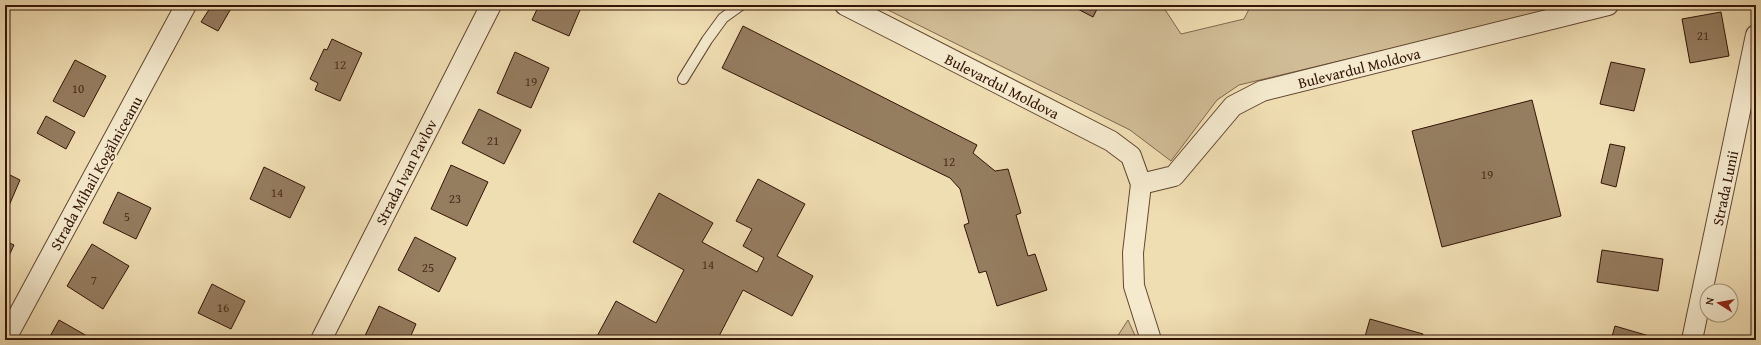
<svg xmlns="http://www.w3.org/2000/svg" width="1761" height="345" font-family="'Gentium Book Plus',serif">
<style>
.green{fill:#d0bc96;stroke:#82684e}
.building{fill:#957d60;stroke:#331406}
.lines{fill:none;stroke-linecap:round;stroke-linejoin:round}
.service-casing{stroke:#624631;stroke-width:12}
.minor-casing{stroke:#624631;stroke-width:22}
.service{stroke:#f5eace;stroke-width:10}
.minor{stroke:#f5eace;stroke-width:20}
.labels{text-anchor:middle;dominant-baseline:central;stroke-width:4;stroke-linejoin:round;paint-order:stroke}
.number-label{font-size:13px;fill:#4c2e1c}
.street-label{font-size:15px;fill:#331406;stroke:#f5eace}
</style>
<rect width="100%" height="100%" fill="#f0deb3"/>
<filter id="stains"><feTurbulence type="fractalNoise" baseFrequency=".005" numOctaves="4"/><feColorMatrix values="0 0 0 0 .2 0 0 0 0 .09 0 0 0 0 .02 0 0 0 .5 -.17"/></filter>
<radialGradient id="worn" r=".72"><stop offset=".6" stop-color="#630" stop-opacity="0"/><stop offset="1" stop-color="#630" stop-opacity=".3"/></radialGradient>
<!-- green -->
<path class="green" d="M 878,5 L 1162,5 L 1181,34 L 1244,19 L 1251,5 L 1573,5 L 1239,85 L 1217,100 L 1171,161 L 1130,130 Z
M 1128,320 L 1137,340 L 1115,340 Z"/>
<!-- building -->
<path class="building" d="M 212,5 L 233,5 L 218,31 L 201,22 Z
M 539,5 L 582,5 L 569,36 L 532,20 Z
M 1070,5 L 1099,5 L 1093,17 Z
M 1721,12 L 1729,56 L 1690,63 L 1682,19 Z
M 743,26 L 977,145 L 973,153 L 995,171 L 1008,169 L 1021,213 L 1016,215 L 1028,256 L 1035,254 L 1047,290 L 997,306 L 986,271 L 979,273 L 964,225 L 969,223 L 960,189 L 950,178 L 722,68 Z
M 332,39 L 362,53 L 340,101 L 315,90 L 318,83 L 310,79 L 324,49 L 327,50 Z
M 515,52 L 549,68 L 531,108 L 497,93 Z
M 75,60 L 106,76 L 84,117 L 53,101 Z
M 1611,62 L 1645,69 L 1634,111 L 1600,104 Z
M 1532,100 L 1561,216 L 1442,247 L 1412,131 Z
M 479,109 L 521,130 L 504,164 L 462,143 Z
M 46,116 L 75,132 L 66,149 L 37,133 Z
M 1610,144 L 1625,147 L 1616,187 L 1601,183 Z
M 451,165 L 488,182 L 467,226 L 431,209 Z
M 264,167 L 305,187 L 290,218 L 250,199 Z
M 6,173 L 20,180 L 8,208 L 5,206 Z
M 758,179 L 805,204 L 777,256 L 813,276 L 792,316 L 743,290 L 717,340 L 595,340 L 616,301 L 656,323 L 684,270 L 633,242 L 659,193 L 713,223 L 702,242 L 757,272 L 764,258 L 743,246 L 752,229 L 736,221 Z
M 118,192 L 151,208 L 136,239 L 103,223 Z
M 415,237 L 456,258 L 439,292 L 398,270 Z
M 5,241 L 14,245 L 5,264 Z
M 92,244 L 129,266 L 103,309 L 67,286 Z
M 1602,250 L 1663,259 L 1658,291 L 1597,282 Z
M 212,284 L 245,301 L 231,329 L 198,313 Z
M 1756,299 L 1756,313 L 1753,312 Z
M 379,306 L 416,324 L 409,340 L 363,340 Z
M 1370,319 L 1423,334 L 1422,340 L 1364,340 Z
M 59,320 L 94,340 L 48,340 Z
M 1615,326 L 1656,338 L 1655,340 L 1611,340 Z"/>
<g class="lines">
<!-- service casing -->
<g class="service-casing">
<path id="service" d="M 683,79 L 707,40 L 723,18 L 741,5"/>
</g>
<!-- minor casing -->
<g class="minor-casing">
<path id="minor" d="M 845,5 L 1111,141 L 1131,156 L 1141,184 L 1133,253 L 1134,286 L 1151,340
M 1141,184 L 1174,176 L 1233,106 L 1262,91 L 1608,5
M 5,340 L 186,5
M 321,340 L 491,5
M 1692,340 L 1756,35"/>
</g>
<!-- service -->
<use href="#service" class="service"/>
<!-- minor -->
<use href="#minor" class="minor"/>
</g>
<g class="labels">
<!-- number labels -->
<g class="number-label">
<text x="1703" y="35">21</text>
<text x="340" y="64">12</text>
<text x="531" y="81">19</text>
<text x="78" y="88">10</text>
<text x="493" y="140">21</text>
<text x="949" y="161">12</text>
<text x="1487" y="174">19</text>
<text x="277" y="192">14</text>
<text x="455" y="198">23</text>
<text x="127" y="216">5</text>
<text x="708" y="264">14</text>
<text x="428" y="267">25</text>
<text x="94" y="280">7</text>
<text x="223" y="307">16</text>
</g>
<!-- street labels -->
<g class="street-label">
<text transform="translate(1359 68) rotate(-14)">Bulevardul Moldova</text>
<text transform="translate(1002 86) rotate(27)">Bulevardul Moldova</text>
<text transform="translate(406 172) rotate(-63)">Strada Ivan Pavlov</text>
<text transform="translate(96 173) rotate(-61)">Strada Mihail Kogălniceanu</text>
<text transform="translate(1725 188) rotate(-78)">Strada Lunii</text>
</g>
</g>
<!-- margin -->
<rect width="1761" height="345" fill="none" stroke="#f0deb3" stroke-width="20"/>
<rect x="6" y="6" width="1749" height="333" fill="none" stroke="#331406" stroke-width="2"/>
<rect x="10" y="10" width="1741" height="325" fill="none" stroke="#331406"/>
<!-- north arrow -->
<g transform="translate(1719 303) rotate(281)"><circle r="19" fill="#f5eace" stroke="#a7947e"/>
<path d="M0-3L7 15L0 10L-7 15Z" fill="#8f2418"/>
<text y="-6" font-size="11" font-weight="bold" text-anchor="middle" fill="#331406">N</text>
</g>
<rect width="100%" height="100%" filter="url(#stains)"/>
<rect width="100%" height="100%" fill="url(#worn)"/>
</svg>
